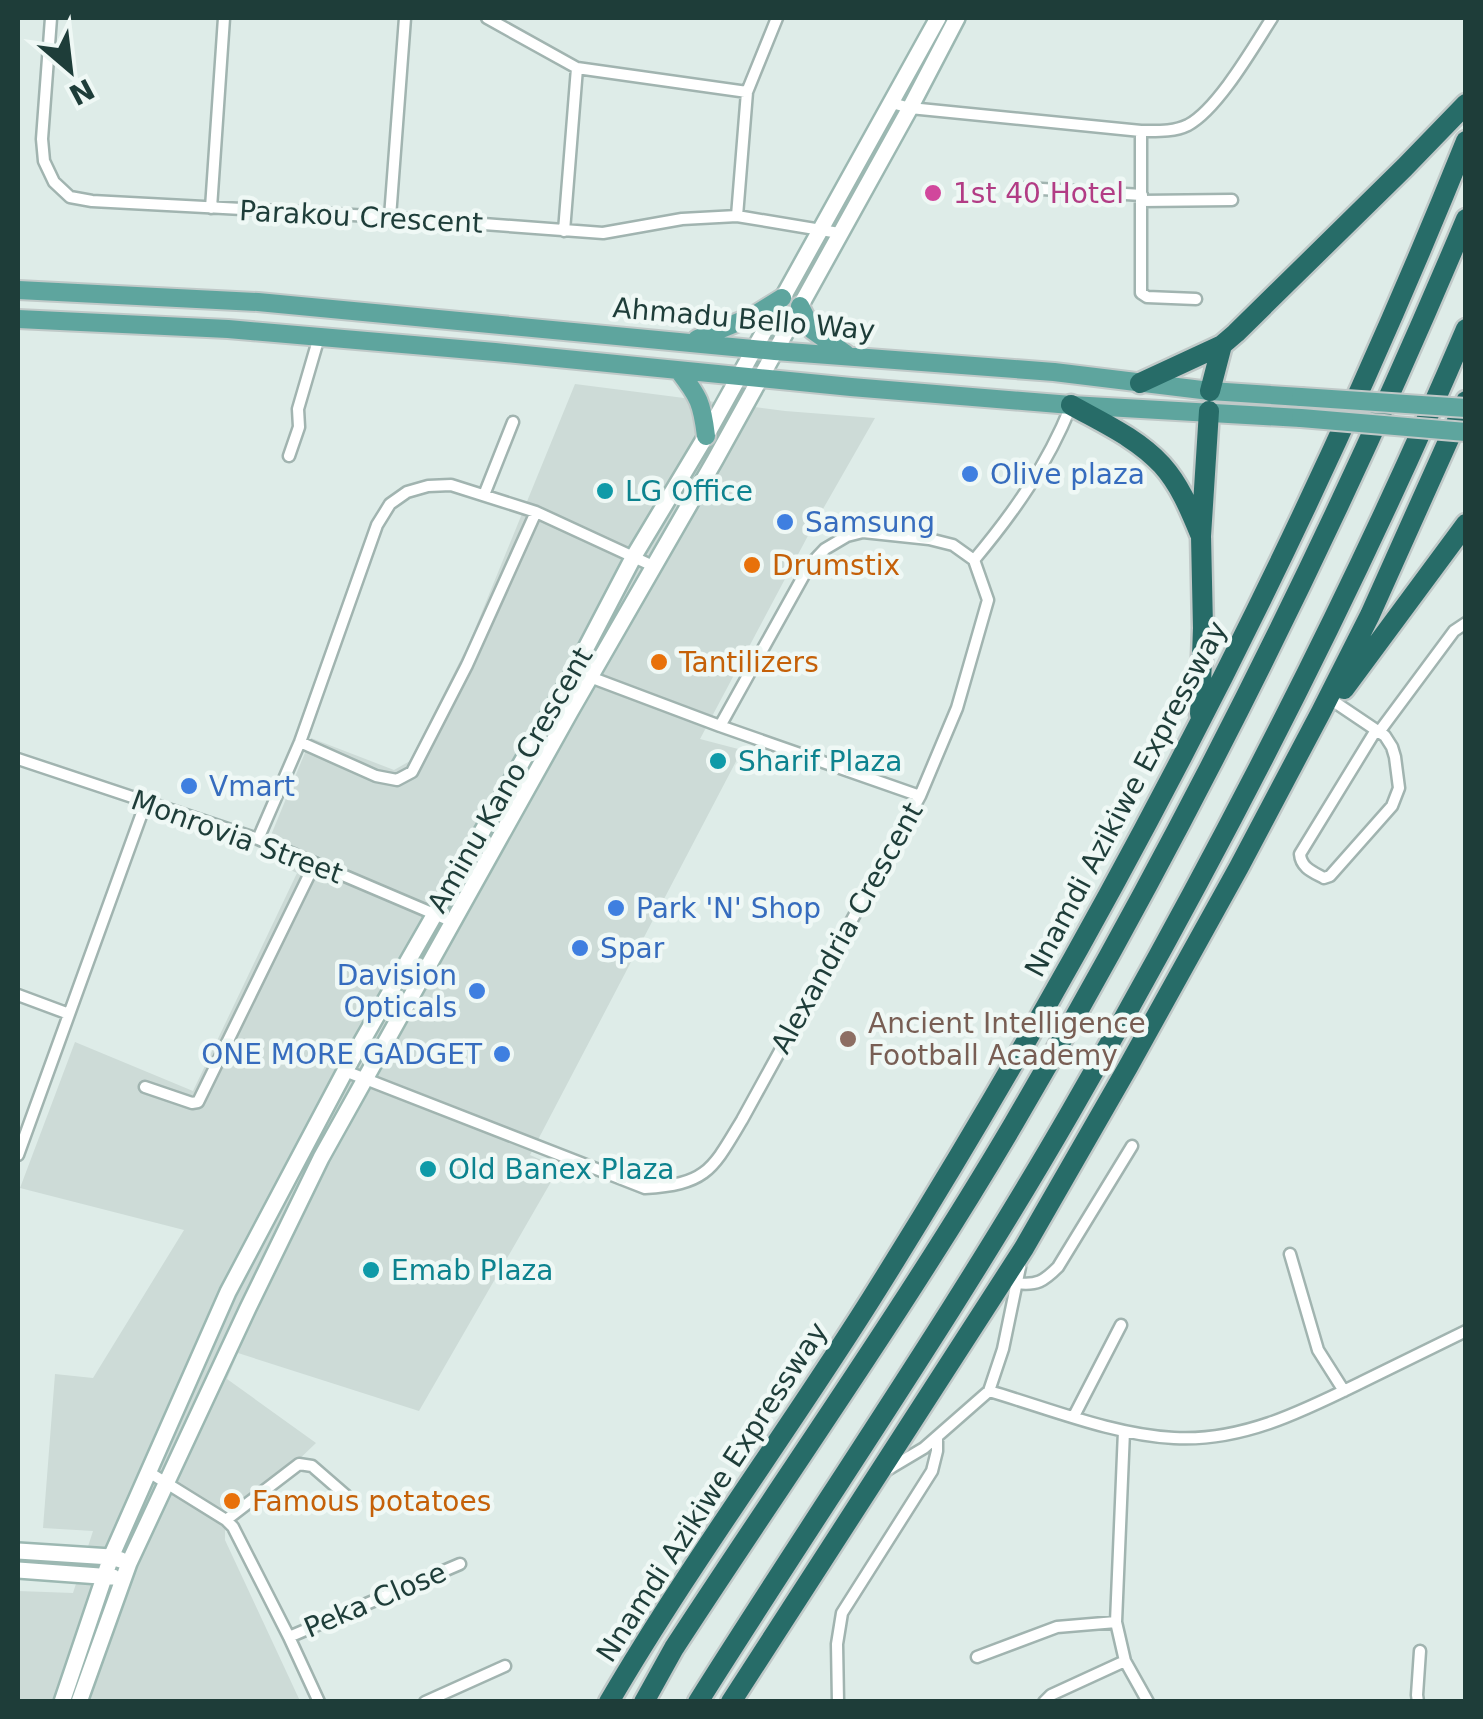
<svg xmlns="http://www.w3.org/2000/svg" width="1483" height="1719" font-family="'DejaVu Sans',sans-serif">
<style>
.built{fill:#cddbd7}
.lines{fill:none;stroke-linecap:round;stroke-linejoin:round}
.street-casing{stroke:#a1b4b0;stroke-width:15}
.secondary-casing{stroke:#9cb8b2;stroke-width:20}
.primary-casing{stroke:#c0c9c8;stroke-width:22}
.highway-casing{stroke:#c0c9c8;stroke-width:25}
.street{stroke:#fff;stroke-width:10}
.secondary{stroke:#fff;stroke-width:15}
.primary{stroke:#5ea59e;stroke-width:18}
.highway{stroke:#276c68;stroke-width:20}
.primary-bridge-casing{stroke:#c0c9c8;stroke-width:22;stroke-linecap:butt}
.primary-bridge{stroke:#5ea59e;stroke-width:18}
.hotel-dot{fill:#d1479c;stroke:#eff8f5;stroke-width:4}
.shop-dot{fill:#3f7fe0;stroke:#eff8f5;stroke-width:4}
.culture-dot{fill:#0f9aa8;stroke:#eff8f5;stroke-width:4}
.food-dot{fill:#e8710a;stroke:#eff8f5;stroke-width:4}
.education-dot{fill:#8d6e63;stroke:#eff8f5;stroke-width:4}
.labels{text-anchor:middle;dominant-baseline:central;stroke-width:9;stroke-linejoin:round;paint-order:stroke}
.hotel-label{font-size:28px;fill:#b23c85;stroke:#eff8f5;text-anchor:start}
.street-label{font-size:28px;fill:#1e3d39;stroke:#eff8f5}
.shop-label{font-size:28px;fill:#366cbe;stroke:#eff8f5;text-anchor:start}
.culture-label{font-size:28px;fill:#0d838f;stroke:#eff8f5;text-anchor:start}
.food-label{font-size:28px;fill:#c56008;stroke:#eff8f5;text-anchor:start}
.education-label{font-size:28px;fill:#785e54;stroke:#eff8f5;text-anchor:start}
</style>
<rect width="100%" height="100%" fill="#deece8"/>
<!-- built -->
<path class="built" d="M 575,384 L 785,411 L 875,418 L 811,530 L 700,739 L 742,750 L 530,1155 L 559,1168 L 419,1411 L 238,1353 L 227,1379 L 316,1443 L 240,1516 L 225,1508 L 225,1540 L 300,1701 L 18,1702 L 18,1591 L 73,1593 L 93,1531 L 43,1528 L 55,1374 L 93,1378 L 184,1230 L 20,1188 L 75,1042 L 193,1091 L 297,873 L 262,857 L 311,738 L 394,770 L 410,761 L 470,641 Z"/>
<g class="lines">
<!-- street casing -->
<g class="street-casing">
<path id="street" d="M 51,18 L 42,139 L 44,161 L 54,182 L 70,197 L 92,201 L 390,217 L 603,233 L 682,219 L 737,216 L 839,233
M 487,18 L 577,68 L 747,92
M 892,103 L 910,108 L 1141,131 C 1157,131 1174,132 1188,125 C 1218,109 1254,46 1272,18
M 1141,131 L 1141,293 L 1147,297 L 1196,299
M 1025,188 L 1142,195
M 1141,201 L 1232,200
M 211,208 L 224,18
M 737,216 L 747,92 L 777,18
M 390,217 L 405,18
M 564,231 L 577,68
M 289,456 L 299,427 L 298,409 L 319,337
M 484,495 L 513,422
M 974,560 C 1015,511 1047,465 1071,406
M 574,671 L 720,726 L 920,796
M 1333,701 L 1385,736 L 1392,747 L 1395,757 L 1399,788 L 1392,806 L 1330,876 L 1324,878 C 1313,872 1301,868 1300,854 L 1376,730
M 1379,732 L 1454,631 L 1466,623
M 300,742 L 376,776 L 397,780 L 412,772 L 467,665 L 536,512
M 18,759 L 258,839 L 453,922
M 258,839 L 300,742 L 377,525 L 390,504 L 407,492 L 428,486 L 451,485 L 536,512 L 653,566
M 18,995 L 69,1014
M 345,1071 L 645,1188 C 707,1184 712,1170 742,1120 L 920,796 L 957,708 L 988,600 L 974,560 L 953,545 L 929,539 L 863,532 L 847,536 L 825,549 L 809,566 L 720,726
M 145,1087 L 192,1103 L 198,1102 L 315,863
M 18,1155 L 146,802
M 1290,1254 L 1318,1350 L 1344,1391
M 1016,1283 C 1037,1286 1044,1281 1058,1267 L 1132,1146
M 989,1391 C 1048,1408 1113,1435 1174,1438 C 1242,1442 1303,1411 1362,1382 C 1397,1365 1431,1348 1466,1331
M 1074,1416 L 1121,1325
M 1124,1431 L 1116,1622 L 1125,1661 L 1148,1702
M 887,1470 L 924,1448 L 989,1391 L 1003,1349 L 1020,1267
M 147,1471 L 226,1520 L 233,1527 L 289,1637 L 319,1702
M 226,1520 L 299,1464 L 312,1466 L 350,1499
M 289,1637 L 460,1564
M 977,1657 L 1057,1627 L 1116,1622
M 425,1702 L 505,1666
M 838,1702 L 837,1644 L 842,1613 L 932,1471 L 937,1451 L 937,1437
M 1044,1702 L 1051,1695 L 1125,1661
M 1418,1702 L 1417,1695 L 1420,1651"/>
</g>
<!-- secondary casing -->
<g class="secondary-casing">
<path id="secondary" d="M 18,1551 L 111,1557 L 121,1560
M 18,1570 L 113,1577
M 62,1702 L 111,1557 L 228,1292 L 345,1071 L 574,671 L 634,556 L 706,436 L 938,18
M 79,1702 L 129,1563 L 248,1308 L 321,1158 L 570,712 L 715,460 L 910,108 L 957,18"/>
</g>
<!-- primary casing -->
<g class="primary-casing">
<path id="primary" d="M 18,290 L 258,302 L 775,351 L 1054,372 L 1210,391 L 1301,397
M 800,306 L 812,330 L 846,354
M 18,319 L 228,329 L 495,352 L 851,387 L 1071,405 L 1301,418
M 697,339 L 753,316 L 782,298
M 679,371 C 699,397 702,403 706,436"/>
</g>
<!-- highway casing -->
<g class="highway-casing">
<path id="highway" d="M 1140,383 L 1222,345 L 1236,333 L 1405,167 L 1466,104
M 1210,391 L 1222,345
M 1071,405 C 1103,423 1137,438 1162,465 C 1180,485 1190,510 1200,534
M 1344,689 L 1466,524
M 1200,714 L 1203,628 L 1201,536 L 1209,411
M 609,1702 C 691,1562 787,1433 873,1296 C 1103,929 1304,543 1466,141
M 644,1702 L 674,1648 C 788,1473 908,1303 1014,1123 C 1184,832 1335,531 1466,219
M 698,1702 C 822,1505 954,1314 1070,1113 C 1216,859 1351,599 1466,329
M 731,1702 L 1024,1248 L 1128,1067 L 1239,867 L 1321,712 L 1370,615 L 1466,401"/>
</g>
<!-- street -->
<use href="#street" class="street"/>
<!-- secondary -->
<use href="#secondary" class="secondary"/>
<!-- primary -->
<use href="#primary" class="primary"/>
<!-- highway -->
<use href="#highway" class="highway"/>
<!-- primary-bridge casing -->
<g class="primary-bridge-casing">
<path id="primary-bridge" d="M 1301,397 L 1466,408
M 1301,418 L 1466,432"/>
</g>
<!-- primary-bridge -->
<use href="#primary-bridge" class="primary-bridge"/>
</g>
<!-- markers -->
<circle class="hotel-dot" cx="933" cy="193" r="10"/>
<g class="shop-dot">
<circle cx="970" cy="474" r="10"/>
<circle cx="785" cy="522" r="10"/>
<circle cx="189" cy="786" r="10"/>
<circle cx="616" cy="908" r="10"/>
<circle cx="580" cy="948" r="10"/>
<circle cx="477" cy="991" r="10"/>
<circle cx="502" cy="1054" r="10"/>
</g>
<g class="culture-dot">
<circle cx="605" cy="491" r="10"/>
<circle cx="718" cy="761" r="10"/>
<circle cx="428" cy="1169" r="10"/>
<circle cx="371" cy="1270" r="10"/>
</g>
<g class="food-dot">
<circle cx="752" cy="565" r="10"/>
<circle cx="659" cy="662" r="10"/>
<circle cx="232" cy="1501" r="10"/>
</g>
<circle class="education-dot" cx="848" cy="1039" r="10"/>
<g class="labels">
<!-- hotel labels -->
<g class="hotel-label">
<text x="953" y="193">1st 40 Hotel</text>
</g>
<!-- street labels -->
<g class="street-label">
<text transform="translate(361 217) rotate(3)">Parakou Crescent</text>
<text transform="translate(744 319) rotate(5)">Ahmadu Bello Way</text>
<text transform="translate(510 780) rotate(-60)">Aminu Kano Crescent</text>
<text transform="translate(1126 799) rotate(-62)">Nnamdi Azikiwe Expressway</text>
<text transform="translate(237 837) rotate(20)">Monrovia Street</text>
<text transform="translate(847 928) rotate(-61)">Alexandria Crescent</text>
<text transform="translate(712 1492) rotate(-57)">Nnamdi Azikiwe Expressway</text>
<text transform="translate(375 1600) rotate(-23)">Peka Close</text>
</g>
<!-- shop labels -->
<g class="shop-label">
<text x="990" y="474">Olive plaza</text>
<text x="805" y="522">Samsung</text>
<text x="209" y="786">Vmart</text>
<text x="636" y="908">Park 'N' Shop</text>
<text x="600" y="948">Spar</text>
<text x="457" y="975" text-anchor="end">Davision<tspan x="457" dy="32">Opticals</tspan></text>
<text x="482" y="1054" text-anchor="end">ONE MORE GADGET</text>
</g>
<!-- culture labels -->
<g class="culture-label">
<text x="625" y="491">LG Office</text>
<text x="738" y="761">Sharif Plaza</text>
<text x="448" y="1169">Old Banex Plaza</text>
<text x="391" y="1270">Emab Plaza</text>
</g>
<!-- food labels -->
<g class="food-label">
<text x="772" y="565">Drumstix</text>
<text x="679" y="662">Tantilizers</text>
<text x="252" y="1501">Famous potatoes</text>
</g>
<!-- education labels -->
<g class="education-label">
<text x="868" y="1023">Ancient Intelligence<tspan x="868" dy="32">Football Academy</tspan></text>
</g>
</g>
<!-- border -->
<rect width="1483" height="1719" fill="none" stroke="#1e3d39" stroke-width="40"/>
<!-- north arrow -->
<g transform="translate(70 70) rotate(152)" stroke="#eff8f5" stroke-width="8" paint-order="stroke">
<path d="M0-8L18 38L0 25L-18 38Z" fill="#1e3d39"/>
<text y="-15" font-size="28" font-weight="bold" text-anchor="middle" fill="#1e3d39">N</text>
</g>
</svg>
